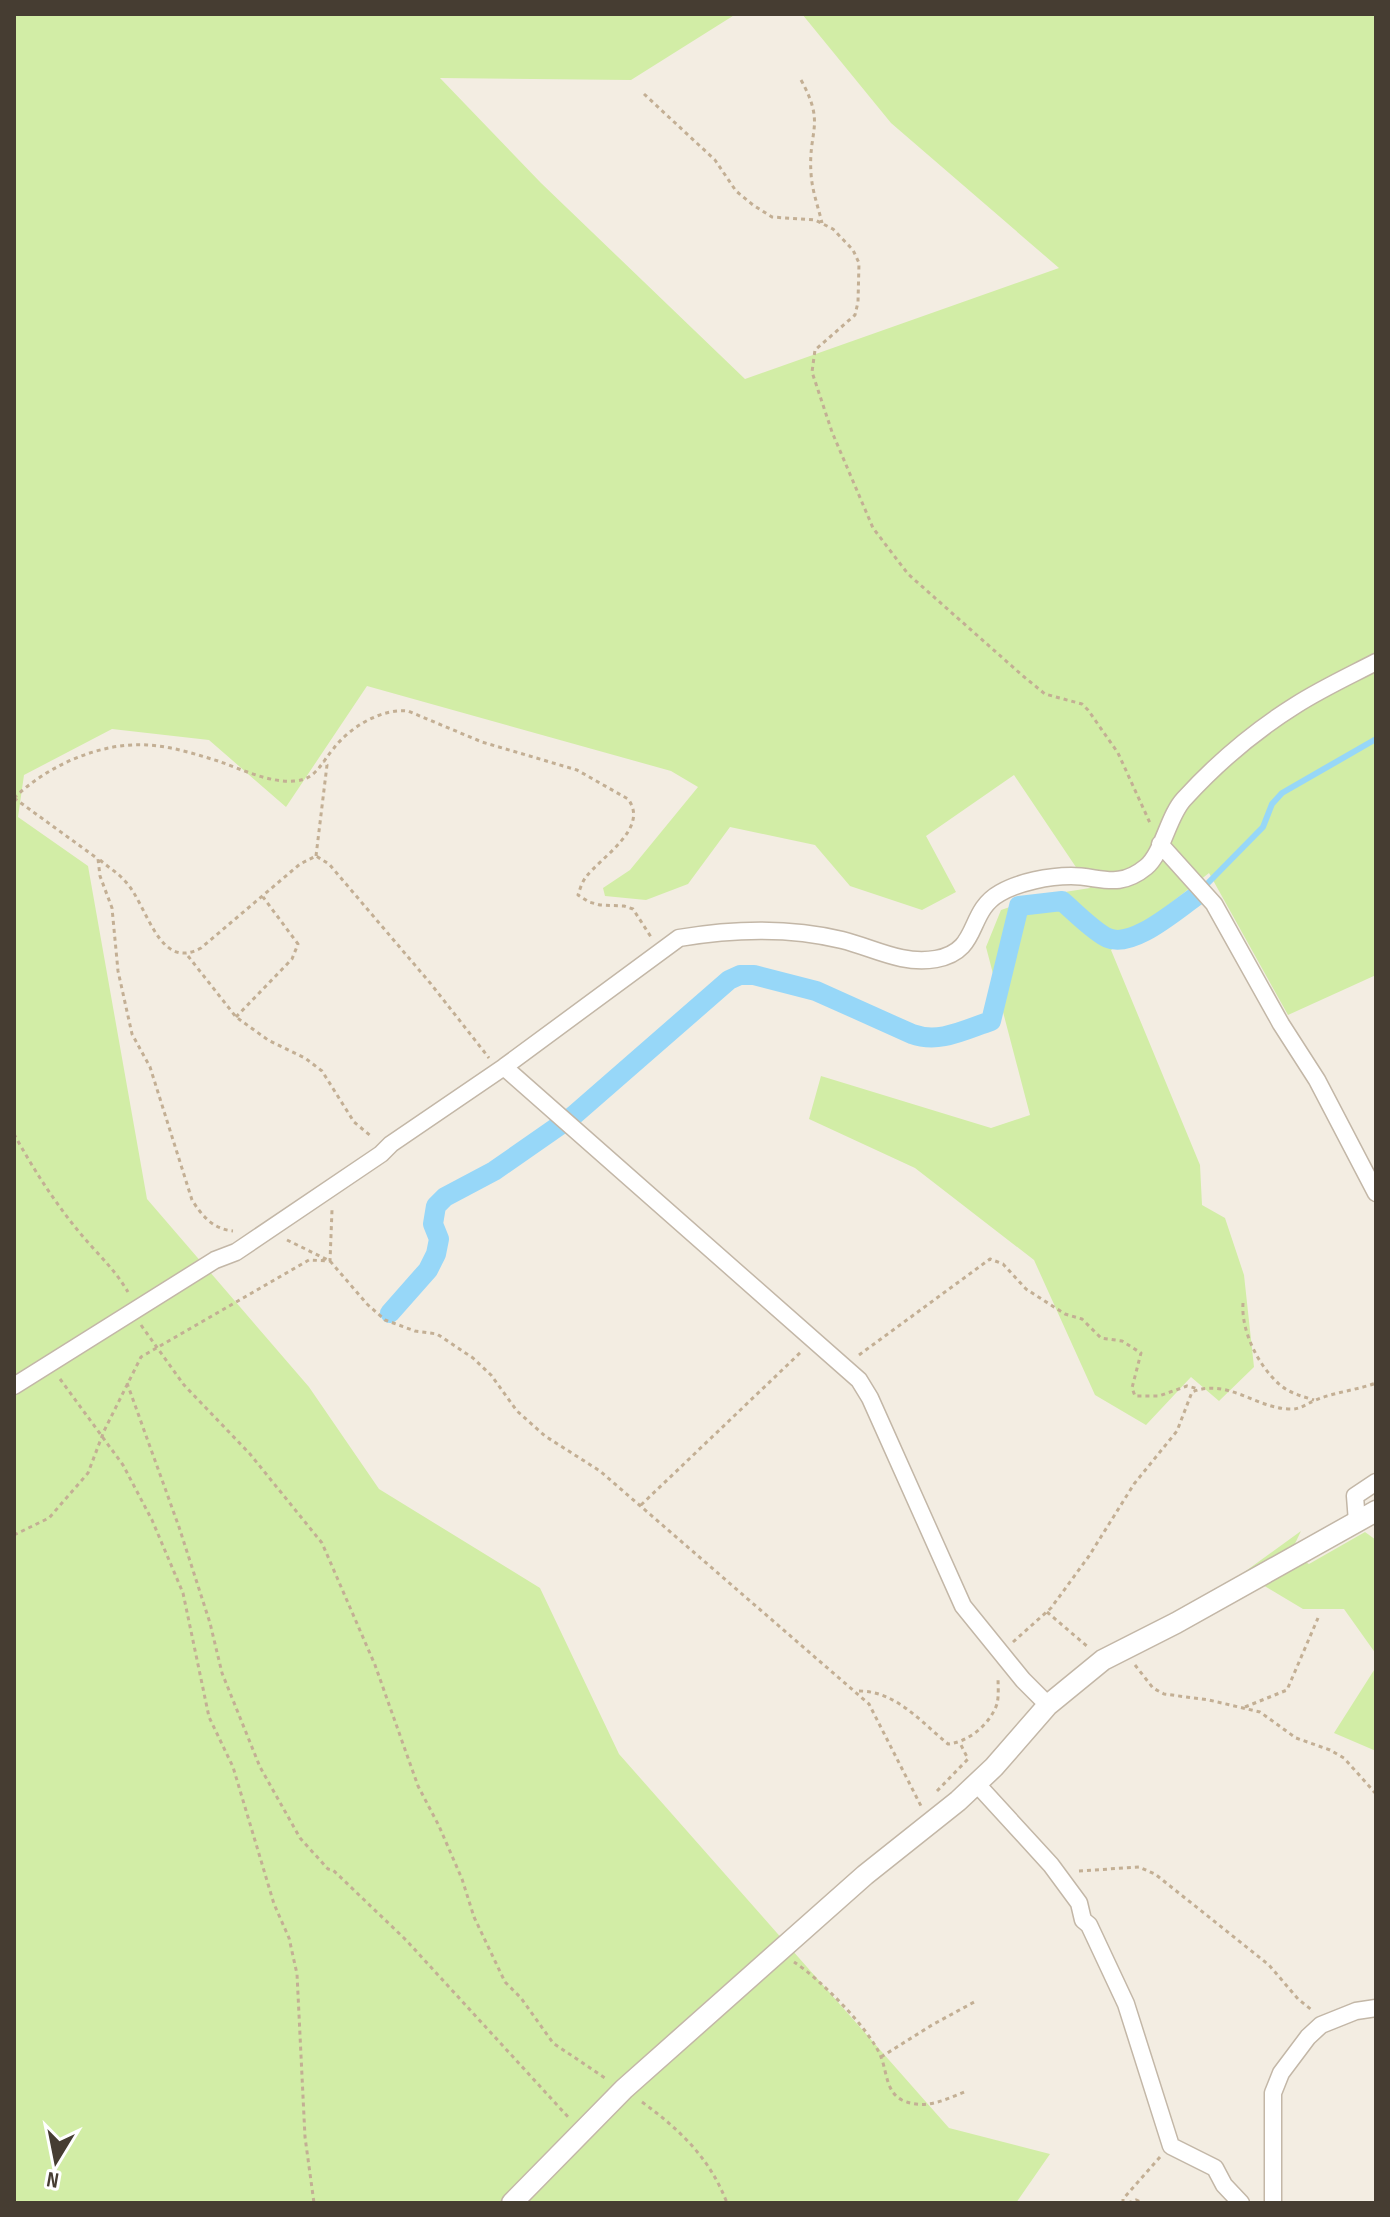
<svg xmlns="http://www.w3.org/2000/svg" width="1390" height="2217" font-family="'Sofia Sans Condensed',sans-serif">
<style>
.green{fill:#d2eda6}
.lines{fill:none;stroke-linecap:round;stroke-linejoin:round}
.stream{stroke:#97d7f8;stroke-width:6}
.canal{stroke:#97d7f8;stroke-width:20}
.minor-casing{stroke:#c3b7a7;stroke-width:19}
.tertiary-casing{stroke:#c3b7a7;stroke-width:23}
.path{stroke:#c3af94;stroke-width:3;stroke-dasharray:4 4;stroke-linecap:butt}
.minor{stroke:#fff;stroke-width:16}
.tertiary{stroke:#fff;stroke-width:20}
</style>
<rect width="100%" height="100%" fill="#f3ede2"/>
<!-- green -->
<path class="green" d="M 14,14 L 736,14 L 631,80 L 440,78 L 541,183 L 745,379 L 1059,268 L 891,123 L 802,14 L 1376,14 L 1376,975 L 1288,1015 L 1209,873 L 1111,950 L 1200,1165 L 1202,1205 L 1225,1218 L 1244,1275 L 1254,1367 L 1219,1401 L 1191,1377 L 1146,1425 L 1095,1395 L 1034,1260 L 915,1168 L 809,1119 L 821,1076 L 991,1128 L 1030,1115 L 986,947 L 1001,910 L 1046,895 L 1090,888 L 1014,775 L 926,836 L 956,892 L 922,910 L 850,886 L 815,845 L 730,827 L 688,884 L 646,900 L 605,896 L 603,888 L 630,870 L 698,787 L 671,771 L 367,686 L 286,807 L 209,740 L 112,729 L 24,775 L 18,817 L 88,866 L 147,1199 L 309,1387 L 379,1489 L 540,1588 L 619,1754 L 949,2128 L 1050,2154 L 1016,2203 L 14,2203 Z
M 1301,1531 L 1290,1554 L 1309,1564 L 1365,1532 L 1376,1540 L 1376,1654 L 1344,1609 L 1303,1609 L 1243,1573 Z
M 1376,1667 L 1376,1751 L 1334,1733 Z"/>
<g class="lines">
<!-- stream -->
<path class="stream" d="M 1207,884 L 1263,827 L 1272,804 L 1282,793 L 1376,739"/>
<!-- canal -->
<path class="canal" d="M 390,1313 L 428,1270 L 436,1254 L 439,1239 L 433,1224 L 436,1206 L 445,1197 L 494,1171 L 573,1116 L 729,980 L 740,975 L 754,975 L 816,991 L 912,1034 C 939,1044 964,1030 991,1021 L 1019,906 L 1062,901 C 1074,911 1094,932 1108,938 C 1133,949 1177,909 1198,895"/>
<!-- minor casing -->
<g class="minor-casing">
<path id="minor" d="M 1160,844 L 1214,904 L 1281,1024 L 1317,1080 L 1376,1193
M 504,1067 L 859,1380 L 870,1398 L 963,1606 L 1023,1680 L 1048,1705
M 14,1386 L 215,1260 L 236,1252 L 381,1154 L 391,1144 L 504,1067 L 679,938 C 732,929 789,927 842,940 C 874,948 902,965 936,959 C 981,951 966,912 1000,893 C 1019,882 1049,876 1071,876 C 1100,876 1118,890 1146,867 C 1163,853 1168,816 1184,799 C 1216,764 1256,730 1296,705 C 1321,689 1349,676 1376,662
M 1357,1522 L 1355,1496 L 1376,1482
M 976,1783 L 1051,1865 L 1079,1903 L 1083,1920 L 1089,1925 L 1126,2004 L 1171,2146 L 1215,2168 L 1224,2185 L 1241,2203
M 1273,2203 L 1273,2093 L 1281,2073 L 1308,2037 L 1321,2025 L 1356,2011 L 1376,2008"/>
</g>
<!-- tertiary casing -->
<g class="tertiary-casing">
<path id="tertiary" d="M 512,2203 L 624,2089 L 865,1875 L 958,1801 L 994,1767 L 1048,1705 L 1103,1660 L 1176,1623 L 1376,1511"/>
</g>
<!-- path -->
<path class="path" d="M 801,80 C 826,125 808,130 811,173 C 812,191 818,206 822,223
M 644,94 L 715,160 L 736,191 L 753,205 L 772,217 L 815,220 L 833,229 L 853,250 L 859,263 L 858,302 L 855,315 L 815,350 L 812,372 L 832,432 L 873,528 L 908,574 L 1023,676 L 1045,694 L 1082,704 L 1088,710 L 1118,753 L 1150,823
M 14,798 L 98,859 L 100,876 L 112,908 L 118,971 L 132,1034 L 150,1067 L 192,1200 C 202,1216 213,1229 233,1231
M 14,798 C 47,766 100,742 147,745 C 171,746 195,754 218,761 C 241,769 269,783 294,781 C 316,780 321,763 334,748 C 350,727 382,708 408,711 L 482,742 L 577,770 L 628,799 C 650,828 601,857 586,877 C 582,882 580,889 578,895 L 589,902 L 600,905 L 624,906 L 633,909 L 651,937
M 316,856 L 327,765 L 324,761
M 100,860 C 108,867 118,873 125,881 C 148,905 158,972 201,948 L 300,864 L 316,856 L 329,864 L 431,984 L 489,1058
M 188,956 L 236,1017 L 268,1040 L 305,1058 L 322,1071 L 354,1122 L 372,1137
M 236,1017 L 292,959 L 298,944 L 263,897
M 14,1134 C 36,1174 62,1214 93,1248 C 106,1262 118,1275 128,1292
M 287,1240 L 330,1261 L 367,1304 L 385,1320 L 415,1331 L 437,1334 L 473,1358 L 491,1375 L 517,1411 L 545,1436 L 600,1471 L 869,1704 L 921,1806
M 1243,1303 C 1241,1331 1258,1365 1279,1384 C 1289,1393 1301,1396 1314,1400
M 141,1325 L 184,1385 L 250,1454 L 322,1543 L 375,1665 L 418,1786 L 439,1826 L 462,1879 L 474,1917 L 505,1982 L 521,1998 L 553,2043 L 605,2078
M 859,1355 L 990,1259 L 1003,1264 L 1026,1289 L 1065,1314 L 1082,1319 L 1101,1338 L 1122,1341 L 1141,1353 L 1132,1388 L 1135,1396 L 1159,1396 L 1187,1386 L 1199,1389
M 60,1379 L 123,1465 L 152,1520 L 183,1593 L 209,1717 L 233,1767 L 274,1904 L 289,1938 L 297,1974 L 305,2137 L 314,2203
M 127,1383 L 179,1527 L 210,1623 L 222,1673 L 260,1767 L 300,1838 L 328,1869 L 333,1870 L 406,1940 L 569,2118
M 641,1505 L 802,1351
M 14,1535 L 49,1518 L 88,1473 L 104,1431 L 141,1357 L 309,1260 L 330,1261 L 332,1210
M 1047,1612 L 1088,1647
M 1013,1642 L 1051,1608 L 1089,1556 L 1134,1484 L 1177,1431 L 1192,1392 C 1227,1378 1254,1407 1288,1409 C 1301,1410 1305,1404 1316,1400 C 1335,1392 1357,1390 1376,1383
M 1135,1665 L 1153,1688 L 1164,1694 L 1209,1700 L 1260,1712 L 1296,1738 L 1330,1750 L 1344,1758 L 1376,1794
M 859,1691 C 896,1691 921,1722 948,1744 C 969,1742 990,1724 997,1704 C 999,1696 998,1685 998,1677
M 1245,1707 L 1287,1690 L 1318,1618
M 937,1791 L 968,1759 L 960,1743
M 1079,1871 L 1139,1867 L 1155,1874 L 1269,1965 L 1298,1999 L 1313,2011
M 794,1962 C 820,1979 870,2029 881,2057 C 887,2072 886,2092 902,2100 C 925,2111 946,2099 967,2091
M 881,2057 L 932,2025 L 976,2001
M 642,2102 C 679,2129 710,2158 727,2203
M 1123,2203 L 1123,2199 L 1160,2157
M 1128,2203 L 1136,2200 L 1143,2203"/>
<!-- minor -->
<use href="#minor" class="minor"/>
<!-- tertiary -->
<use href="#tertiary" class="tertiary"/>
</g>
<!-- border -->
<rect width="1390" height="2217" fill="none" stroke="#463d32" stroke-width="32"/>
<!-- north arrow -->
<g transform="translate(56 2161) rotate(190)" stroke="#ffffff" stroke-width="6" paint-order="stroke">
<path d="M0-6L14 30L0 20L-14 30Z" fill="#463d32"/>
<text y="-12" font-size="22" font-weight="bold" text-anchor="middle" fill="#463d32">N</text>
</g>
</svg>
